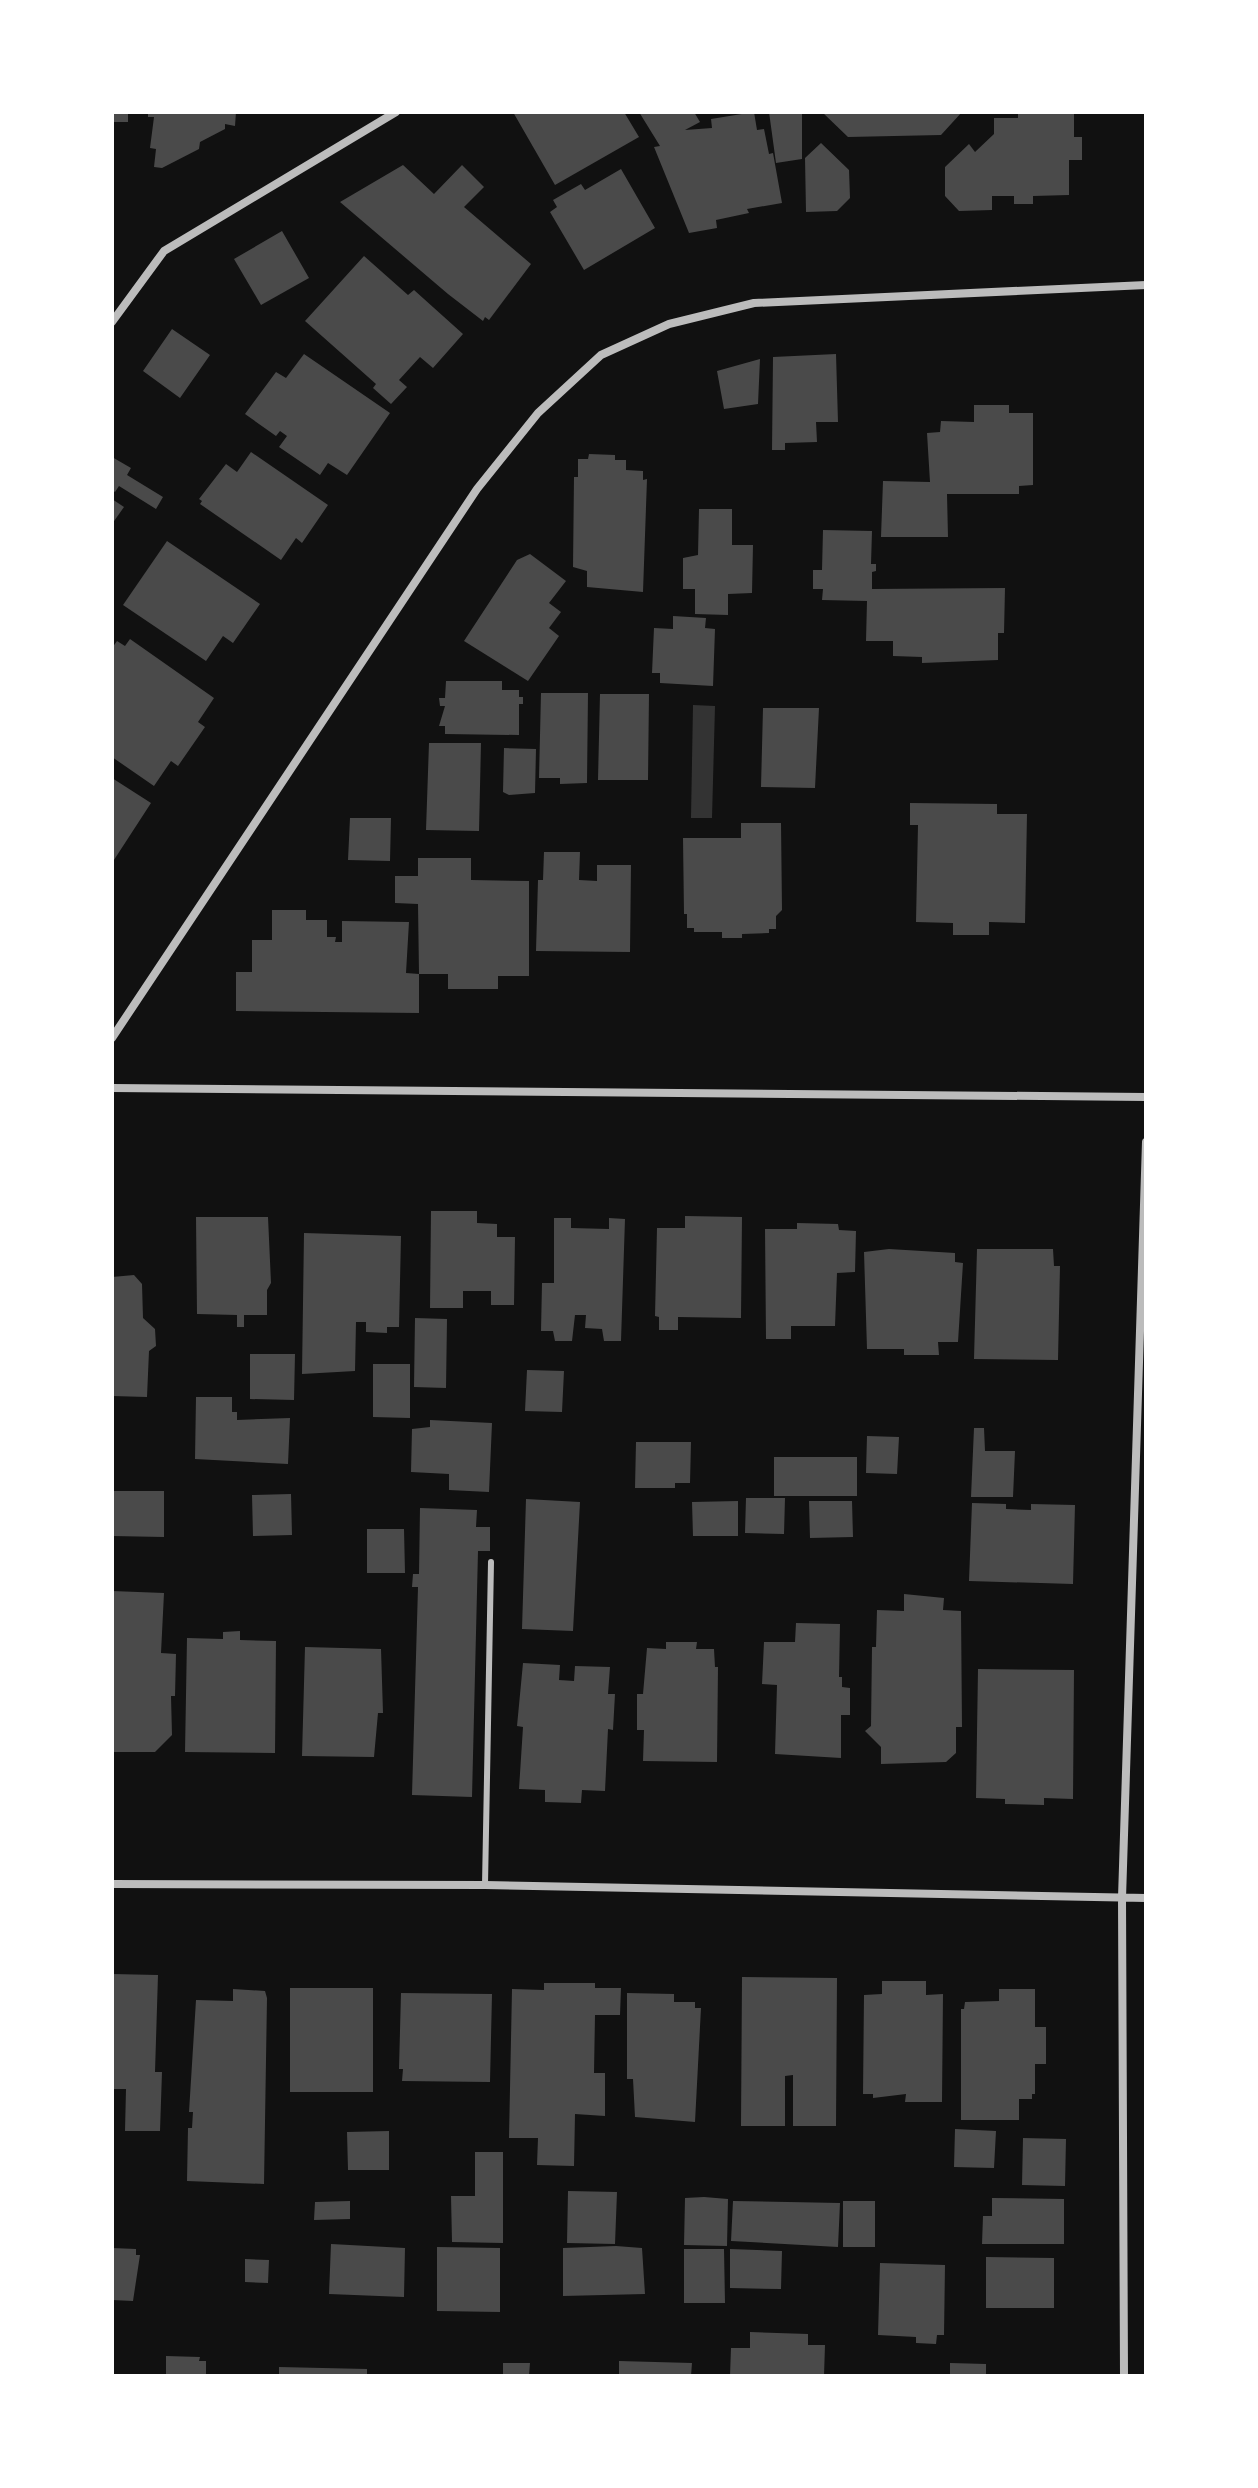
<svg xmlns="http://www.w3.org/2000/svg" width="1258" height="2488" font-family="'PT Sans Narrow',sans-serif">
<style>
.water{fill:#333}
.building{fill:#4a4a4a}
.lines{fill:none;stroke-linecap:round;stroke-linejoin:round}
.service{stroke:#bcbcbc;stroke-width:6}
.minor{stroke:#bcbcbc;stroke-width:8}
</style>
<rect width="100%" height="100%" fill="#111"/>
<!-- water -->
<path class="water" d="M 693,705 L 715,706 L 712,818 L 691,818 Z"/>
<!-- building -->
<path class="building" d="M 112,112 L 128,112 L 128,122 L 112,122 Z
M 148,112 L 236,112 L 235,126 L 225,124 L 225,129 L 200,142 L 199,149 L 162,168 L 154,167 L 156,149 L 150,148 L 154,117 L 148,117 Z
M 513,112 L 624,112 L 639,137 L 555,185 Z
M 639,112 L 694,112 L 700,122 L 685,130 L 712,128 L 711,119 L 754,112 L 757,130 L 764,129 L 769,154 L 773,153 L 782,203 L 747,209 L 749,213 L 716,220 L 717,228 L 689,233 L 654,147 L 660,146 Z
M 769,112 L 802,112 L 802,159 L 776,163 Z
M 822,112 L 962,112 L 941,135 L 848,137 Z
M 1037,112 L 1074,112 L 1074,137 L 1082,137 L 1082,160 L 1069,160 L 1069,195 L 1033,196 L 1033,204 L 1014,204 L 1014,196 L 992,196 L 992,210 L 959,211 L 945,196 L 945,167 L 969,144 L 975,152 L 994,134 L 994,118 L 1018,118 L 1018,114 Z
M 821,143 L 849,170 L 850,198 L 837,211 L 806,212 L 805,158 Z
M 403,165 L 434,194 L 462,165 L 484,187 L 464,207 L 531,264 L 489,320 L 485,317 L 483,321 L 448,294 L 340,202 Z
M 621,169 L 655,228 L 584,270 L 550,212 L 557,207 L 553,200 L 581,184 L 585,190 Z
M 282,231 L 309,278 L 261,305 L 234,259 Z
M 364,256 L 408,295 L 414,290 L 463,334 L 433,368 L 420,357 L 399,380 L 407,387 L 391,404 L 373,388 L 376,384 L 305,321 Z
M 172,329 L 210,355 L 180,398 L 143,371 Z
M 304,354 L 390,413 L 347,475 L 328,463 L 320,475 L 279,447 L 287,436 L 280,431 L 276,436 L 245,414 L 276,372 L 286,378 Z
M 836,354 L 838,422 L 816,422 L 817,442 L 785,443 L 785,450 L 772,450 L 773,357 Z
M 760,359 L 758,404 L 724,409 L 717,371 Z
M 974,405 L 1009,405 L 1009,413 L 1033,413 L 1033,485 L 1019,486 L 1019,494 L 947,494 L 948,537 L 881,537 L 883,481 L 930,482 L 927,433 L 940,432 L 941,421 L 974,422 Z
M 251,452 L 328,505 L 302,543 L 296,538 L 281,560 L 200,504 L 202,501 L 199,499 L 226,464 L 237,472 Z
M 589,454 L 615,455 L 615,460 L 626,460 L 626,470 L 643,471 L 643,480 L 647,479 L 643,592 L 587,587 L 587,571 L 573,567 L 574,477 L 578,477 L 578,459 L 588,459 Z
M 112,457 L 131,468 L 127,475 L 163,497 L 156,509 L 119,486 L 115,492 L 112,490 Z
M 112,499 L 124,507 L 112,524 Z
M 699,509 L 732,509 L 732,545 L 753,545 L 752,593 L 728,594 L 728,615 L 695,614 L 695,589 L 683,589 L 683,558 L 698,555 Z
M 823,530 L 872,531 L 871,564 L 876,564 L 876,571 L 872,572 L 872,589 L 1005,588 L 1004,633 L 998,633 L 998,660 L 922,663 L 922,657 L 893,656 L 893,641 L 866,641 L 867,601 L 822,600 L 823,589 L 813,589 L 813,570 L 822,570 Z
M 167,541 L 260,604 L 233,643 L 223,636 L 206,661 L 123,605 Z
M 530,554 L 566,581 L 549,603 L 561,612 L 549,628 L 559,636 L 528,681 L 464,641 L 517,560 Z
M 673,616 L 706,618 L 705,628 L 715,629 L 713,686 L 660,683 L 660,673 L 652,673 L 654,628 L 673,629 Z
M 130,639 L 214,698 L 198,722 L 205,727 L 178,766 L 171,761 L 154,786 L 112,757 L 112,648 L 117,641 L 125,646 Z
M 446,681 L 502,681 L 502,690 L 519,690 L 519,697 L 523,697 L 523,704 L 519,704 L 519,735 L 445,734 L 445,726 L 439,726 L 445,706 L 440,706 L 439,698 L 445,698 Z
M 541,693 L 588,693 L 587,783 L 560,784 L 560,778 L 539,778 Z
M 600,694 L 649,694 L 648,780 L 598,780 Z
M 763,708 L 819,708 L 815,788 L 761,787 Z
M 429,743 L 481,743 L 479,831 L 426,830 Z
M 504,748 L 536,749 L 535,793 L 509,795 L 503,792 Z
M 112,778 L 151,803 L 112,863 Z
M 910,803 L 997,804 L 997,814 L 1027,814 L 1025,923 L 989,922 L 989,935 L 953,935 L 953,923 L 916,922 L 918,825 L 910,825 Z
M 350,818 L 391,818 L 390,861 L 348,860 Z
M 741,823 L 781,823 L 782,910 L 776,916 L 776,929 L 769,929 L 769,933 L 742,934 L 742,938 L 722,938 L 722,932 L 694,932 L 694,928 L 687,928 L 687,914 L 684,914 L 683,838 L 741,838 Z
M 544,852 L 580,852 L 579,880 L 597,881 L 597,865 L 631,865 L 630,952 L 536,951 L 538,880 L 543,880 Z
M 418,858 L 471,858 L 471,880 L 529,881 L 529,976 L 498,976 L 498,989 L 448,989 L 448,974 L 419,974 L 418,904 L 395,903 L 395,876 L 418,876 Z
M 272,910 L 306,910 L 306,920 L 327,920 L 327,937 L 336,937 L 335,942 L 342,942 L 342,921 L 409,922 L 406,973 L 419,974 L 419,1013 L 236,1011 L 236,972 L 252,972 L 252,940 L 272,940 Z
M 431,1211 L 477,1211 L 477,1223 L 497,1224 L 497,1237 L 515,1237 L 514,1305 L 491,1305 L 491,1291 L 463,1291 L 463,1308 L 430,1308 Z
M 685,1216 L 742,1217 L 741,1318 L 678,1317 L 678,1330 L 659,1330 L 659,1317 L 655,1316 L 657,1228 L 685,1228 Z
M 196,1217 L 268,1217 L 271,1283 L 267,1290 L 267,1315 L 244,1315 L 244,1327 L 237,1327 L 237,1315 L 197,1314 Z
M 554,1218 L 571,1218 L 571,1228 L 609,1229 L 609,1218 L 625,1219 L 621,1341 L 604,1341 L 602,1329 L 585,1328 L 586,1315 L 575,1315 L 572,1341 L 555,1341 L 553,1331 L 541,1331 L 542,1283 L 554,1283 Z
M 797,1223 L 838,1224 L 839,1230 L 856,1231 L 855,1272 L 837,1273 L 835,1326 L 791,1326 L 791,1339 L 766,1339 L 765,1229 L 797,1229 Z
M 304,1233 L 401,1236 L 399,1327 L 387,1327 L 387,1333 L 366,1332 L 366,1322 L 356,1322 L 355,1371 L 302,1374 Z
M 889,1249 L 955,1253 L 955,1262 L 963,1263 L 958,1342 L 938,1342 L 939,1355 L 904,1355 L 904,1349 L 867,1349 L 864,1252 Z
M 977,1249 L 1053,1249 L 1054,1266 L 1060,1266 L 1058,1360 L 974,1359 Z
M 134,1275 L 142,1284 L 143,1318 L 155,1329 L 156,1346 L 149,1351 L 147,1397 L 112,1396 L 112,1277 Z
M 415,1318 L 447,1319 L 446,1388 L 414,1387 Z
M 250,1354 L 295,1354 L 294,1400 L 250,1399 Z
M 373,1364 L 410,1364 L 410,1418 L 373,1417 Z
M 527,1370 L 564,1371 L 562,1412 L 525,1411 Z
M 196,1397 L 232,1397 L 232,1412 L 237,1412 L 237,1420 L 290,1418 L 288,1464 L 195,1459 Z
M 430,1420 L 492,1423 L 489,1492 L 449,1490 L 449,1474 L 411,1472 L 412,1429 L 430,1427 Z
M 974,1428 L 984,1428 L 985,1451 L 1015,1451 L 1013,1497 L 971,1497 Z
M 867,1436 L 899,1437 L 897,1474 L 866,1473 Z
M 636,1442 L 691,1442 L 690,1483 L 675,1483 L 675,1488 L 635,1488 Z
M 774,1457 L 857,1457 L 857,1496 L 774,1496 Z
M 112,1491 L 164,1491 L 164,1537 L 112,1536 Z
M 291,1494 L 292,1535 L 253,1536 L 252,1495 Z
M 746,1498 L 785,1498 L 784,1534 L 745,1533 Z
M 526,1499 L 580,1502 L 573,1631 L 522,1629 Z
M 738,1501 L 738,1536 L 693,1536 L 692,1502 Z
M 809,1501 L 852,1501 L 853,1537 L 810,1538 Z
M 972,1503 L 1006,1504 L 1006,1509 L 1031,1510 L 1031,1504 L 1075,1505 L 1073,1584 L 969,1581 Z
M 420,1508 L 477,1510 L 476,1527 L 490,1527 L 490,1551 L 478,1551 L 472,1797 L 412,1795 L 418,1587 L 412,1587 L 413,1574 L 419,1574 Z
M 367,1529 L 404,1529 L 405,1573 L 367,1573 Z
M 112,1591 L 164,1593 L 161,1653 L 176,1654 L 175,1696 L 171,1696 L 172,1735 L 155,1752 L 112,1752 Z
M 904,1594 L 944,1598 L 943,1610 L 961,1611 L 962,1727 L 956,1727 L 956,1753 L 946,1762 L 881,1764 L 881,1747 L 865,1731 L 871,1726 L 872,1647 L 876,1647 L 877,1610 L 904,1611 Z
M 796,1623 L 840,1624 L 839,1677 L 842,1677 L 842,1687 L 850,1688 L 850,1715 L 841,1715 L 841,1758 L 775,1754 L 777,1685 L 762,1684 L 764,1642 L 795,1642 Z
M 240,1631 L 240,1640 L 276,1641 L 275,1753 L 185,1752 L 187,1638 L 223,1639 L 223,1632 Z
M 666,1642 L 697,1642 L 696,1649 L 714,1649 L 715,1667 L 718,1667 L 717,1762 L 643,1761 L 644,1730 L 637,1730 L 637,1694 L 643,1694 L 647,1648 L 666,1649 Z
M 305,1647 L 381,1649 L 383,1713 L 378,1713 L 374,1757 L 302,1756 Z
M 523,1663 L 560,1665 L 559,1680 L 574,1681 L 575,1666 L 610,1667 L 608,1694 L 615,1694 L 613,1730 L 608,1729 L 605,1791 L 582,1790 L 581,1803 L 545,1802 L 545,1790 L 519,1789 L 523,1727 L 517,1726 Z
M 978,1669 L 1074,1670 L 1073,1799 L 1044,1798 L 1044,1805 L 1005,1804 L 1005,1799 L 976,1798 Z
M 112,1974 L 158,1975 L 155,2072 L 162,2072 L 160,2131 L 125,2131 L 126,2089 L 112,2089 Z
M 742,1977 L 837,1978 L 836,2126 L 793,2126 L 793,2075 L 785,2076 L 785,2126 L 741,2126 Z
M 882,1981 L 926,1981 L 926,1995 L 943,1994 L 942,2102 L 905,2102 L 906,2094 L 873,2098 L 873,2094 L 863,2094 L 864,1995 L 882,1994 Z
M 544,1983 L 595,1983 L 595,1988 L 621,1988 L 620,2015 L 595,2015 L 594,2073 L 605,2073 L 605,2116 L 575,2114 L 574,2166 L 537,2165 L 538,2138 L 509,2138 L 512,1989 L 544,1990 Z
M 290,1988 L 373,1988 L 373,2092 L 290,2092 Z
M 233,1989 L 265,1991 L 267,1998 L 264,2184 L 187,2181 L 188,2128 L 192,2128 L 193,2112 L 189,2112 L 196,2000 L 233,2001 Z
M 999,1989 L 1035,1989 L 1035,2027 L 1046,2027 L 1046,2064 L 1035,2064 L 1035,2094 L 1032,2094 L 1032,2099 L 1019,2099 L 1019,2120 L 961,2120 L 961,2009 L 964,2009 L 965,2002 L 999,2001 Z
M 401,1993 L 492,1994 L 490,2082 L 402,2081 L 403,2069 L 399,2069 Z
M 627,1993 L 674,1994 L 674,2002 L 695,2002 L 695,2008 L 701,2008 L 695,2122 L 635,2117 L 633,2079 L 627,2079 Z
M 955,2129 L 996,2131 L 994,2168 L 954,2167 Z
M 389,2131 L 389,2170 L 348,2170 L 347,2132 Z
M 1023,2138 L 1066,2139 L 1065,2186 L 1022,2185 Z
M 475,2152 L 503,2152 L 503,2243 L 452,2242 L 451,2196 L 475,2196 Z
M 568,2191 L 617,2192 L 615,2244 L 567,2243 Z
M 704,2197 L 728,2199 L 727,2246 L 684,2245 L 685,2198 Z
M 992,2198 L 1064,2199 L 1064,2244 L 982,2244 L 983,2216 L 992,2216 Z
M 350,2201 L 350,2219 L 314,2220 L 315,2202 Z
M 733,2201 L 840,2203 L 838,2247 L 731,2241 Z
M 843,2201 L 875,2201 L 875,2247 L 843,2247 Z
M 331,2244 L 405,2248 L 404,2297 L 329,2294 Z
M 616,2246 L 642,2248 L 645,2294 L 563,2296 L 563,2248 Z
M 437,2247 L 500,2248 L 500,2312 L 437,2311 Z
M 112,2248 L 136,2249 L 136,2255 L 140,2255 L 133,2301 L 112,2300 Z
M 684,2249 L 724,2249 L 725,2303 L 684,2303 Z
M 730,2249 L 782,2251 L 781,2289 L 730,2288 Z
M 986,2257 L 1054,2258 L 1054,2308 L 986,2308 Z
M 245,2259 L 269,2260 L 268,2283 L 245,2282 Z
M 880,2263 L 945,2265 L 944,2335 L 937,2335 L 936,2344 L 916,2343 L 916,2337 L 878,2335 Z
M 750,2332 L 808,2334 L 808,2345 L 825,2345 L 824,2376 L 730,2376 L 731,2348 L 750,2348 Z
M 166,2356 L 200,2357 L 199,2361 L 206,2361 L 206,2376 L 166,2376 Z
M 619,2361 L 692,2363 L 691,2376 L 619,2376 Z
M 503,2363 L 530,2363 L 529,2376 L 503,2376 Z
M 950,2363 L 986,2364 L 986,2376 L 950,2376 Z
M 279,2367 L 367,2369 L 367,2376 L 279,2376 Z"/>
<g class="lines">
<!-- service -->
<path class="service" d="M 485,1885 L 491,1562"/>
<!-- minor -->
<path class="minor" d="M 112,322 L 164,251 L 396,112
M 112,1038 L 477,489 L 538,413 L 601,355 L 669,324 L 754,303 L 1146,285
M 112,1088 L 1146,1097
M 112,1884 L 485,1885 L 1146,1898
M 1124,2376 L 1122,1898 L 1146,1142"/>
</g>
<!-- border -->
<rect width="1258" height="2488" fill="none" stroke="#ffffff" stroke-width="228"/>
</svg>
